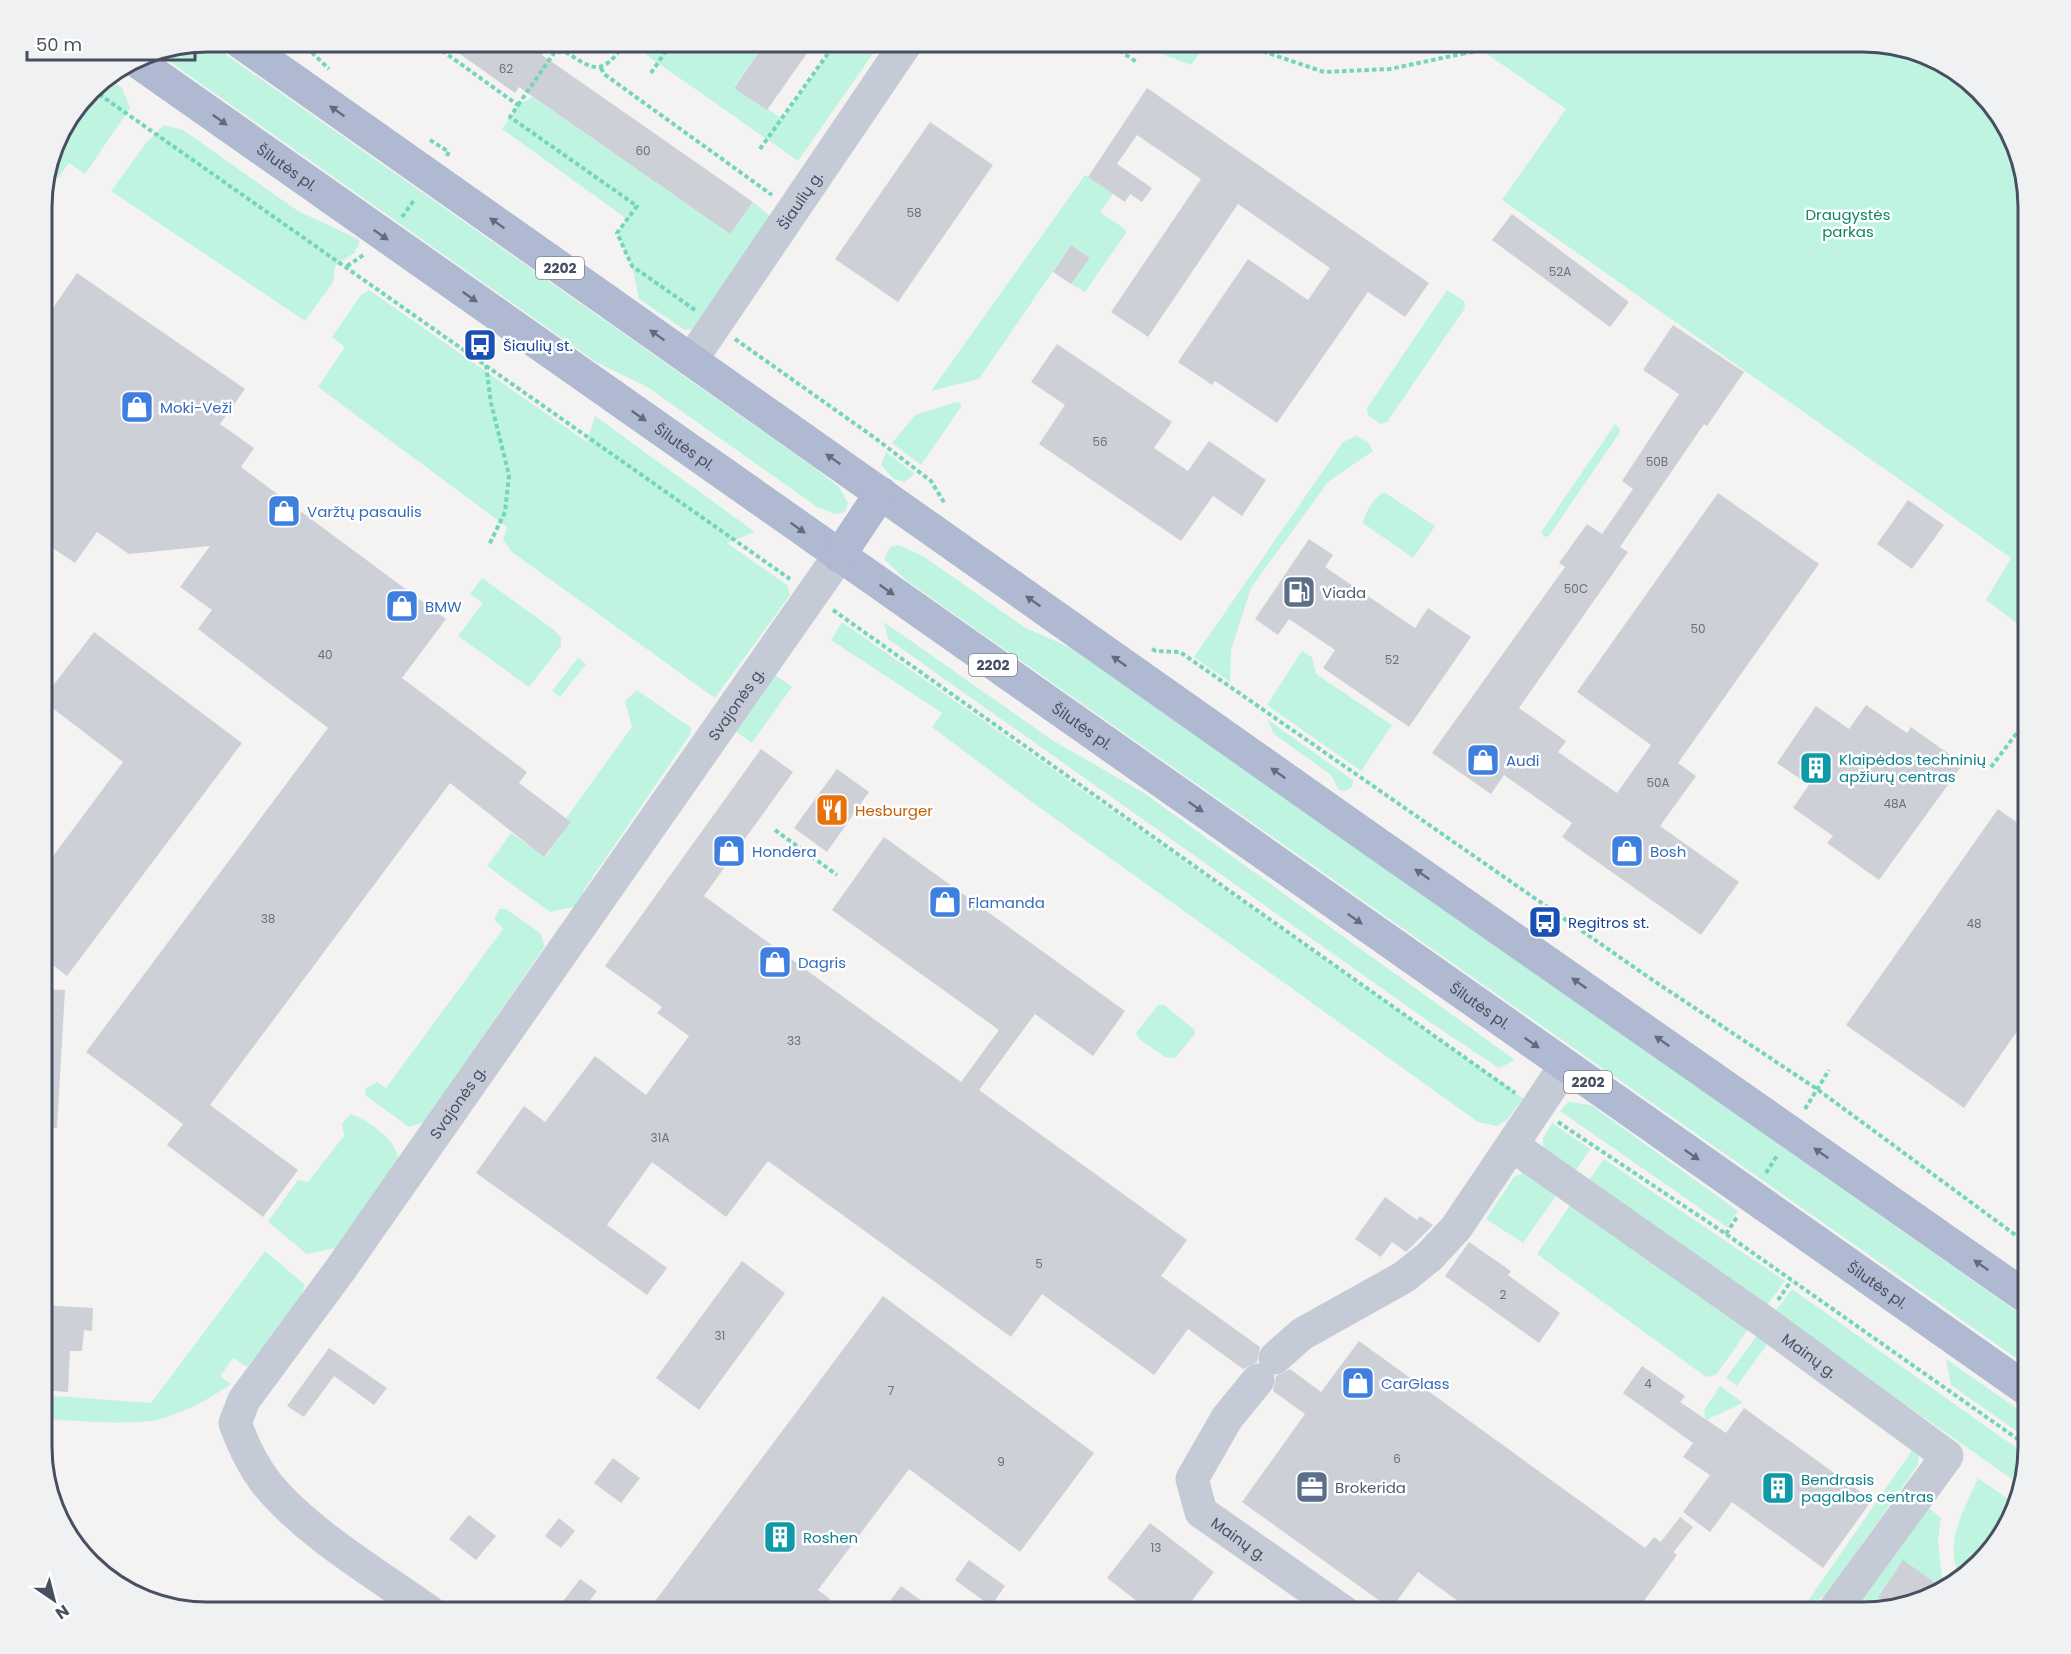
<svg xmlns="http://www.w3.org/2000/svg" width="2071" height="1654" font-family="Poppins,sans-serif">
<style>
.green{fill:#bff4e1}
.building{fill:#ced0d8}
.lines{fill:none;stroke-linecap:round;stroke-linejoin:round}
.minor-tunnel{stroke:#d2d2d5;stroke-width:33;stroke-dasharray:33 16;stroke-linecap:butt}
.path{stroke:#74d5be;stroke-width:4;stroke-dasharray:4.5 3;stroke-linecap:butt}
.minor{stroke:#c5cad7;stroke-width:33}
.major{stroke:#b0b9d2;stroke-width:33}
.oneway{fill:#626a7d}
.labels{text-anchor:middle;dominant-baseline:central;stroke-width:5;stroke-linejoin:round;paint-order:stroke}
.number-label{font-size:12px;fill:#6a6f7f}
.shield{fill:#fff;stroke:#7f8490;stroke-width:1.5}
.shield-label{font-size:14px;font-weight:bold;fill:#484f61}
.street-label{font-size:15px;fill:#484f61;stroke:#fff}
.park-label{font-size:15px;fill:#108568;stroke:#fff}
.transit-label{font-size:15px;fill:#164399;stroke:#fff;text-anchor:start}
.shop-label{font-size:15px;fill:#366cbe;stroke:#fff;text-anchor:start}
.service-label{font-size:15px;fill:#4e5e75;stroke:#fff;text-anchor:start}
.culture-label{font-size:15px;fill:#0d838f;stroke:#fff;text-anchor:start}
.food-label{font-size:15px;fill:#c56008;stroke:#fff;text-anchor:start}
.rim{fill:none;stroke:#484f61;stroke-width:3}
</style>
<rect width="100%" height="100%" fill="#f4f3f2"/>
<!-- green -->
<path class="green" d="M 208,42 L 812,466 L 839,487 L 848,503 L 845,512 L 835,514 L 817,507 L 649,388 L 596,362 L 156,52 Z
M 628,42 L 766,42 L 734,87 L 783,119 L 836,42 L 881,42 L 798,161 Z
M 1155,42 L 1207,42 L 1191,65 L 1157,52 Z
M 1470,42 L 1864,42 L 1927,54 L 1972,83 L 2012,135 L 2029,207 L 2029,632 L 1986,600 L 2011,558 L 1502,200 L 1566,109 Z
M 107,78 L 122,88 L 130,108 L 85,174 L 69,163 L 42,199 L 59,134 L 98,83 Z
M 533,97 L 730,234 L 753,202 L 772,218 L 693,329 L 685,330 L 639,299 L 632,266 L 617,233 L 627,219 L 502,129 L 518,105 Z
M 164,125 L 183,130 L 298,211 L 358,239 L 360,242 L 354,253 L 335,266 L 333,282 L 305,321 L 111,191 L 146,143 Z
M 1117,164 L 1129,172 L 1119,186 L 1130,194 L 1127,198 L 1116,190 L 1100,212 L 1125,229 L 1126,233 L 1085,292 L 1071,284 L 1090,258 L 1071,245 L 979,379 L 931,391 L 1085,175 L 1102,186 Z
M 369,290 L 587,442 L 595,416 L 755,532 L 727,543 L 787,585 L 790,595 L 715,698 L 512,552 L 503,540 L 507,527 L 318,387 L 345,347 L 332,337 L 361,295 Z
M 1447,290 L 1464,301 L 1465,308 L 1387,422 L 1380,424 L 1368,415 L 1367,408 Z
M 957,402 L 961,403 L 961,407 L 921,465 L 892,443 L 915,415 Z
M 1615,424 L 1620,429 L 1620,432 L 1549,536 L 1543,537 L 1542,531 Z
M 1356,436 L 1368,442 L 1373,451 L 1328,482 L 1251,588 L 1231,650 L 1230,682 L 1194,657 L 1343,442 Z
M 886,452 L 915,474 L 904,482 L 894,479 L 881,465 Z
M 1384,492 L 1435,526 L 1413,558 L 1363,523 C 1364,513 1375,497 1384,492 Z
M 898,545 L 923,556 L 1024,627 L 1071,648 L 2029,1320 L 2029,1367 L 907,581 L 884,559 L 890,547 Z
M 482,578 L 554,630 L 561,638 L 561,646 L 529,687 L 458,636 L 483,603 L 470,594 Z
M 842,622 L 1523,1098 L 1507,1120 L 1497,1126 L 1478,1122 L 1032,802 L 932,727 L 942,713 L 831,640 Z
M 884,622 L 1052,740 L 1144,793 L 1515,1060 L 1499,1068 L 1431,1023 L 888,639 Z
M 1302,651 L 1312,657 L 1316,674 L 1392,725 L 1361,771 L 1267,705 Z
M 578,658 L 586,664 L 560,697 L 552,691 Z
M 775,675 L 792,687 L 752,743 L 735,731 Z
M 637,690 L 691,728 L 690,735 L 583,891 L 586,894 L 577,906 L 550,912 L 487,866 L 511,833 L 545,857 L 571,822 L 566,818 L 632,727 L 625,701 Z
M 1267,719 L 1354,781 L 1351,788 L 1345,791 L 1339,790 L 1331,775 L 1274,734 Z
M 499,909 L 506,909 L 540,933 L 545,946 L 424,1122 L 409,1127 L 366,1096 L 365,1089 L 377,1082 L 386,1088 L 503,929 L 494,919 Z
M 1158,1005 L 1164,1005 L 1194,1029 L 1195,1034 L 1175,1058 L 1165,1057 L 1138,1038 L 1136,1033 Z
M 1568,1102 L 1591,1105 L 1738,1211 L 1727,1227 L 1560,1111 Z
M 350,1114 C 367,1119 400,1142 398,1161 L 341,1247 L 307,1254 L 268,1222 L 298,1180 L 308,1182 L 344,1136 L 342,1124 Z
M 1552,1123 L 1590,1149 L 1574,1173 L 1543,1149 L 1543,1138 Z
M 1604,1159 L 1785,1281 L 1764,1309 L 1587,1183 Z
M 1523,1173 L 1558,1193 L 1523,1243 L 1486,1219 L 1514,1177 Z
M 1571,1204 L 1749,1328 L 1716,1375 L 1706,1377 L 1537,1254 Z
M 265,1251 L 304,1284 L 303,1296 L 247,1367 L 233,1358 L 220,1376 L 231,1384 C 212,1397 188,1411 164,1418 C 133,1427 76,1420 42,1419 L 42,1395 L 151,1403 Z
M 1792,1289 L 2028,1456 L 2022,1486 L 1774,1313 Z
M 1757,1335 L 1768,1343 L 1737,1386 L 1726,1378 Z
M 1946,1359 L 2029,1417 L 2029,1440 L 1951,1385 Z
M 1720,1386 L 1743,1403 L 1706,1420 L 1704,1410 Z
M 1915,1446 L 1919,1451 L 1918,1465 L 1827,1593 L 1814,1603 L 1808,1601 Z
M 1978,1478 L 2017,1505 L 1988,1555 L 1961,1576 C 1941,1547 1966,1506 1978,1478 Z
M 1924,1504 L 1941,1518 L 1938,1540 L 1943,1588 L 1903,1561 L 1878,1596 L 1891,1606 L 1864,1612 L 1845,1612 Z"/>
<!-- building -->
<path class="building" d="M 443,42 L 551,42 L 542,55 L 753,202 L 730,234 L 519,87 L 515,93 Z
M 766,42 L 815,42 L 767,110 L 734,88 Z
M 1147,88 L 1429,283 L 1405,317 L 1368,292 L 1277,423 L 1215,381 L 1212,385 L 1178,362 L 1248,259 L 1308,300 L 1330,268 L 1238,204 L 1148,337 L 1111,312 L 1201,179 L 1137,135 L 1117,164 L 1152,188 L 1142,202 L 1130,194 L 1125,202 L 1088,177 Z
M 930,122 L 993,165 L 898,302 L 835,259 Z
M 1512,214 L 1629,302 L 1610,327 L 1492,240 Z
M 1071,245 L 1090,258 L 1071,284 L 1053,272 Z
M 77,273 L 245,389 L 220,424 L 254,448 L 241,467 L 446,619 L 402,678 L 527,772 L 519,783 L 571,822 L 544,857 L 450,783 L 210,1105 L 298,1170 L 263,1217 L 167,1145 L 183,1124 L 86,1052 L 328,728 L 198,629 L 212,610 L 180,587 L 210,546 L 129,554 L 97,532 L 75,563 L 42,541 L 42,324 Z
M 1673,325 L 1744,372 L 1707,426 L 1704,424 L 1620,547 L 1628,552 L 1519,708 L 1566,741 L 1558,752 L 1617,793 L 1651,745 L 1577,692 L 1718,493 L 1819,564 L 1678,763 L 1696,776 L 1660,826 L 1739,882 L 1701,935 L 1562,837 L 1572,823 L 1504,775 L 1491,794 L 1432,753 L 1565,567 L 1559,563 L 1587,524 L 1602,534 L 1633,489 L 1622,481 L 1679,394 L 1643,370 Z
M 1057,344 L 1172,422 L 1154,448 L 1188,471 L 1209,441 L 1266,480 L 1242,516 L 1213,496 L 1181,541 L 1039,444 L 1065,405 L 1031,382 Z
M 1908,500 L 1944,525 L 1912,569 L 1877,544 Z
M 1309,539 L 1333,555 L 1325,567 L 1415,628 L 1428,608 L 1471,637 L 1409,727 L 1323,668 L 1335,650 L 1289,619 L 1278,635 L 1255,619 Z
M 94,632 L 242,743 L 67,976 L 42,957 L 42,871 L 123,762 L 42,700 Z
M 1866,705 L 1907,733 L 1911,727 L 1963,764 L 1879,880 L 1827,843 L 1833,836 L 1793,808 L 1809,785 L 1777,763 L 1816,706 L 1849,729 Z
M 761,749 L 793,772 L 704,896 L 961,1082 L 999,1030 L 832,910 L 884,837 L 1125,1011 L 1093,1056 L 1035,1014 L 979,1090 L 1187,1240 L 1161,1276 L 1260,1347 L 1257,1362 L 1243,1369 L 1188,1329 L 1154,1375 L 1042,1294 L 1011,1337 L 768,1161 L 726,1217 L 652,1162 L 607,1225 L 667,1268 L 647,1295 L 476,1173 L 524,1106 L 545,1122 L 595,1056 L 646,1095 L 689,1036 L 657,1013 L 662,1007 L 605,966 Z
M 837,769 L 869,792 L 827,852 L 794,828 Z
M 1998,809 L 2029,831 L 2029,1014 L 1964,1108 L 1846,1025 Z
M 42,989 L 65,990 L 57,1128 L 42,1127 Z
M 1385,1197 L 1417,1220 L 1420,1216 L 1433,1225 L 1406,1252 L 1392,1242 L 1381,1257 L 1355,1239 Z
M 1469,1242 L 1511,1271 L 1508,1275 L 1560,1313 L 1539,1343 L 1445,1276 Z
M 742,1261 L 785,1293 L 699,1410 L 656,1378 Z
M 883,1296 L 1094,1453 L 1020,1552 L 909,1469 L 818,1590 L 830,1599 L 821,1612 L 647,1612 Z
M 42,1305 L 93,1308 L 92,1331 L 84,1330 L 82,1351 L 70,1351 L 68,1392 L 42,1390 Z
M 1359,1341 L 1645,1548 L 1654,1537 L 1677,1555 L 1636,1612 L 1473,1612 L 1418,1572 L 1391,1609 L 1242,1502 L 1305,1414 L 1273,1391 L 1276,1376 L 1290,1369 L 1321,1392 Z
M 329,1348 L 387,1388 L 374,1405 L 334,1376 L 304,1417 L 287,1406 Z
M 1642,1366 L 1685,1396 L 1680,1402 L 1726,1433 L 1744,1408 L 1872,1500 L 1823,1568 L 1732,1502 L 1710,1532 L 1683,1512 L 1710,1475 L 1683,1457 L 1693,1443 L 1623,1393 Z
M 613,1458 L 640,1478 L 621,1503 L 594,1483 Z
M 469,1515 L 496,1536 L 476,1560 L 449,1539 Z
M 559,1518 L 575,1531 L 561,1548 L 545,1536 Z
M 1150,1523 L 1214,1572 L 1183,1612 L 1151,1612 L 1107,1578 Z
M 969,1560 L 1005,1586 L 991,1606 L 955,1580 Z
M 1903,1560 L 1944,1589 L 1936,1595 L 1891,1606 L 1878,1597 Z
M 580,1579 L 597,1591 L 581,1612 L 555,1612 Z
M 901,1586 L 937,1612 L 882,1612 Z"/>
<g class="lines">
<!-- minor-tunnel -->
<path class="minor-tunnel" d="M 1670,1530 L 1683,1540"/>
<!-- path -->
<path class="path" d="M 301,42 L 329,69
M 430,42 L 518,105 L 510,117 L 637,206 L 617,233 L 632,266 L 695,310
M 1107,42 L 1138,63
M 1251,42 L 1265,52 L 1324,72 L 1390,69 L 1466,53
M 1462,42 L 1466,53 L 1531,42
M 601,68 L 604,74 L 772,195
M 651,73 L 672,42
M 93,90 L 790,579
M 518,105 L 554,53 L 564,51 C 589,66 599,78 619,51
M 430,140 L 449,152 L 446,157
M 760,149 L 836,42
M 402,217 L 415,199
M 347,266 L 365,254
M 735,339 L 875,438 L 931,481 L 945,504
M 486,365 L 491,403 L 509,475 L 505,512 L 489,545
M 833,610 L 1515,1093
M 1152,649 L 1156,651 L 1180,652 L 1654,981 L 1817,1089 L 2029,1245
M 1991,767 L 2029,717
M 775,830 L 837,875
M 1805,1109 L 1829,1070
M 1558,1122 L 1726,1234 L 2029,1447
M 1766,1173 L 1778,1154
M 1726,1234 L 1737,1217
M 1778,1300 L 1791,1281"/>
<!-- minor -->
<g class="minor">
<path id="s1" d="M 692,359 L 907,42"/>
<path id="s2" d="M 1513,1146 L 1763,1321 L 1947,1456 L 1833,1612"/>
<path d="M 1275,1358 L 1302,1334 L 1404,1277 L 1429,1257 L 1456,1228 L 1565,1066"/>
<path id="s3" d="M 1258,1380 L 1227,1418 L 1192,1479 L 1201,1512 L 1344,1612"/>
<path id="s4" d="M 430,1612 C 377,1574 308,1534 267,1484 C 253,1466 243,1445 235,1423 L 244,1400 L 340,1270 L 839,556"/>
</g>
<!-- major -->
<g class="major">
<path d="M 240,42 L 1365,835 L 2029,1299"/>
<path id="s5" d="M 135,60 L 2029,1391"/>
<path d="M 839,556 L 881,493"/>
</g>
</g>
<!-- one-way arrows -->
<defs><path id="oneway-solid" d="M-6-.8H1V-3.2L6.5 0L1 3.2V.8H-6Z" transform="scale(1.5)"/></defs>
<g class="oneway">
<use href="#oneway-solid" transform="translate(337 111) rotate(-145)"/>
<use href="#oneway-solid" transform="translate(220 120) rotate(36)"/>
<use href="#oneway-solid" transform="translate(497 223) rotate(-145)"/>
<use href="#oneway-solid" transform="translate(381 235) rotate(35)"/>
<use href="#oneway-solid" transform="translate(470 297) rotate(35)"/>
<use href="#oneway-solid" transform="translate(657 335) rotate(-145)"/>
<use href="#oneway-solid" transform="translate(639 416) rotate(35)"/>
<use href="#oneway-solid" transform="translate(833 459) rotate(-145)"/>
<use href="#oneway-solid" transform="translate(798 528) rotate(35)"/>
<use href="#oneway-solid" transform="translate(887 590) rotate(35)"/>
<use href="#oneway-solid" transform="translate(1033 601) rotate(-145)"/>
<use href="#oneway-solid" transform="translate(1119 661) rotate(-145)"/>
<use href="#oneway-solid" transform="translate(1278 773) rotate(-145)"/>
<use href="#oneway-solid" transform="translate(1196 807) rotate(35)"/>
<use href="#oneway-solid" transform="translate(1422 874) rotate(-145)"/>
<use href="#oneway-solid" transform="translate(1355 919) rotate(35)"/>
<use href="#oneway-solid" transform="translate(1579 983) rotate(-145)"/>
<use href="#oneway-solid" transform="translate(1662 1041) rotate(-145)"/>
<use href="#oneway-solid" transform="translate(1532 1043) rotate(35)"/>
<use href="#oneway-solid" transform="translate(1821 1153) rotate(-145)"/>
<use href="#oneway-solid" transform="translate(1692 1155) rotate(35)"/>
<use href="#oneway-solid" transform="translate(1981 1265) rotate(-145)"/>
</g>
<!-- icons -->
<defs>
<g id="bus-square" transform="scale(1.725)"><rect x="-9" y="-9" width="18" height="18" rx="4" fill="#1a4fb4" stroke="#fff"/><path d="M-5-6H5V4H4V6H2V4H-2V6H-4V4H-5ZM-3.5-4V0h7V-4ZM-3.5 1.2v1.5H-2V1.2ZM2 1.2v1.5H3.5V1.2Z" fill="#fff"/></g>
<g id="shop-square" transform="scale(1.725)"><rect x="-9" y="-9" width="18" height="18" rx="4" fill="#3f7fe0" stroke="#fff"/><path d="M-5-2.5h2.3a2.7 3.5 0 0 1 5.4 0H5L5.5 6h-11ZM-1.5-2.5h3a1.5 2.3 0 0 0-3 0Z" fill="#fff"/></g>
<g id="fuel-square" transform="scale(1.725)"><rect x="-9" y="-9" width="18" height="18" rx="4" fill="#5c6f8a" stroke="#fff"/><path d="M-5.5-6h7V0h2V4h1.3V-2.5L3-4.5l.8-.8L6-3V5H2.5V1h-1V6h-7ZM-4.2-4.7v3.2H.2V-4.7Z" fill="#fff"/></g>
<g id="building-square" transform="scale(1.725)"><rect x="-9" y="-9" width="18" height="18" rx="4" fill="#0f9aa8" stroke="#fff"/><path d="M-4-6H4V6H1V3H-1V6H-4ZM-2.5-4.3h1.7v1.8h-1.7ZM.8-4.3h1.7v1.8H.8ZM-2.5-1h1.7V.8h-1.7ZM.8-1h1.7V.8H.8Z" fill="#fff"/></g>
<g id="restaurant-square" transform="scale(1.725)"><rect x="-9" y="-9" width="18" height="18" rx="4" fill="#e8710a" stroke="#fff"/><path d="M-5-6h1v4h1v-4h1v4h1v-4h1v5L-1.5 .5V6h-2V.5L-5-1ZM5-6V6H3V1.5H1.5Q1.5-4 5-6Z" fill="#fff"/></g>
<g id="office-square" transform="scale(1.725)"><rect x="-9" y="-9" width="18" height="18" rx="4" fill="#5c6f8a" stroke="#fff"/><path d="M-6-3h4V-5.5h4V-3h4V5H-6ZM-1-4.5V-3h2v-1.5ZM-6 0V1H6V0Z" fill="#fff"/></g>
</defs>
<g fill-rule="evenodd">
<use href="#bus-square" x="480" y="345"/>
<use href="#shop-square" x="137" y="407"/>
<use href="#shop-square" x="284" y="511"/>
<use href="#fuel-square" x="1299" y="592"/>
<use href="#shop-square" x="402" y="606"/>
<use href="#shop-square" x="1483" y="760"/>
<use href="#building-square" x="1816" y="768"/>
<use href="#restaurant-square" x="832" y="810"/>
<use href="#shop-square" x="729" y="851"/>
<use href="#shop-square" x="1627" y="851"/>
<use href="#shop-square" x="945" y="902"/>
<use href="#bus-square" x="1545" y="922"/>
<use href="#shop-square" x="775" y="962"/>
<use href="#shop-square" x="1358" y="1383"/>
<use href="#office-square" x="1312" y="1487"/>
<use href="#building-square" x="1778" y="1488"/>
<use href="#building-square" x="780" y="1537"/>
</g>
<g class="labels">
<!-- number labels -->
<g class="number-label">
<text x="506" y="68">62</text>
<text x="643" y="150">60</text>
<text x="914" y="212">58</text>
<text x="1560" y="271">52A</text>
<text x="1100" y="441">56</text>
<text x="1657" y="461">50B</text>
<text x="1576" y="588">50C</text>
<text x="1698" y="628">50</text>
<text x="325" y="654">40</text>
<text x="1392" y="659">52</text>
<text x="1658" y="782">50A</text>
<text x="1895" y="803">48A</text>
<text x="268" y="918">38</text>
<text x="1974" y="923">48</text>
<text x="794" y="1040">33</text>
<text x="660" y="1137">31A</text>
<text x="1039" y="1263">5</text>
<text x="1503" y="1294">2</text>
<text x="720" y="1335">31</text>
<text x="1648" y="1383">4</text>
<text x="891" y="1390">7</text>
<text x="1397" y="1458">6</text>
<text x="1001" y="1461">9</text>
<text x="1156" y="1547">13</text>
</g>
<!-- shield labels -->
<g class="shield">
<rect x="536" y="257" width="48" height="22" rx="4.5"/>
<rect x="969" y="654" width="48" height="22" rx="4.5"/>
<rect x="1564" y="1071" width="48" height="22" rx="4.5"/>
</g>
<g class="shield-label">
<text x="560" y="268">2202</text>
<text x="993" y="665">2202</text>
<text x="1588" y="1082">2202</text>
</g>
<!-- street labels -->
<g class="street-label">
<text stroke="none"><textPath href="#s5" startOffset="186">Šilutės pl.</textPath></text>
<text stroke="none"><textPath href="#s1" startOffset="192">Šiaulių g.</textPath></text>
<text stroke="none"><textPath href="#s5" startOffset="672">Šilutės pl.</textPath></text>
<text stroke="none"><textPath href="#s4" startOffset="1154">Svajonės g.</textPath></text>
<text stroke="none"><textPath href="#s5" startOffset="1158">Šilutės pl.</textPath></text>
<text stroke="none"><textPath href="#s5" startOffset="1644">Šilutės pl.</textPath></text>
<text stroke="none"><textPath href="#s4" startOffset="668">Svajonės g.</textPath></text>
<text stroke="none"><textPath href="#s5" startOffset="2130">Šilutės pl.</textPath></text>
<text stroke="none"><textPath href="#s2" startOffset="363">Mainų g.</textPath></text>
<text stroke="none"><textPath href="#s3" startOffset="200">Mainų g.</textPath></text>
</g>
<!-- park labels -->
<g class="park-label">
<text x="1848" y="214">Draugystės<tspan x="1848" dy="17">parkas</tspan></text>
</g>
<!-- transit labels -->
<g class="transit-label">
<text x="503" y="345">Šiaulių st.</text>
<text x="1568" y="922">Regitros st.</text>
</g>
<!-- shop labels -->
<g class="shop-label">
<text x="160" y="407">Moki-Veži</text>
<text x="307" y="511">Varžtų pasaulis</text>
<text x="425" y="606">BMW</text>
<text x="1506" y="760">Audi</text>
<text x="752" y="851">Hondera</text>
<text x="1650" y="851">Bosh</text>
<text x="968" y="902">Flamanda</text>
<text x="798" y="962">Dagris</text>
<text x="1381" y="1383">CarGlass</text>
</g>
<!-- service labels -->
<g class="service-label">
<text x="1322" y="592">Viada</text>
<text x="1335" y="1487">Brokerida</text>
</g>
<!-- culture labels -->
<g class="culture-label">
<text x="1839" y="759">Klaipėdos techninių<tspan x="1839" dy="17">apžiurų centras</tspan></text>
<text x="1801" y="1479">Bendrasis<tspan x="1801" dy="17">pagalbos centras</tspan></text>
<text x="803" y="1537">Roshen</text>
</g>
<!-- food labels -->
<g class="food-label">
<text x="855" y="810">Hesburger</text>
</g>
</g>
<!-- crop -->
<path d="M0 0H2071V1654H0ZM207 52H1863A155 155 0 0 1 2018 207V1447A155 155 0 0 1 1863 1602H207A155 155 0 0 1 52 1447V207A155 155 0 0 1 207 52Z" fill="#f0f1f2" fill-rule="evenodd"/>
<path class="rim" d="M207 52H1863A155 155 0 0 1 2018 207V1447A155 155 0 0 1 1863 1602H207A155 155 0 0 1 52 1447V207A155 155 0 0 1 207 52Z"/>
<!-- north arrow -->
<g transform="translate(54 1600) rotate(145)" stroke="#ffffff" stroke-width="4.5" paint-order="stroke">
<path d="M0-4.5L10 22L0 15L-10 22Z" fill="#484f61"/>
<text y="-9" font-size="16" font-weight="bold" text-anchor="middle" fill="#484f61">N</text>
</g>
<!-- scale -->
<path d="M27 51v9h168v-9" fill="none" stroke="#484f61" stroke-width="3"/>
<text x="36" y="51" font-size="18" fill="#484f61" stroke="#ffffff" stroke-width="4.5" paint-order="stroke">50 m</text>
</svg>
